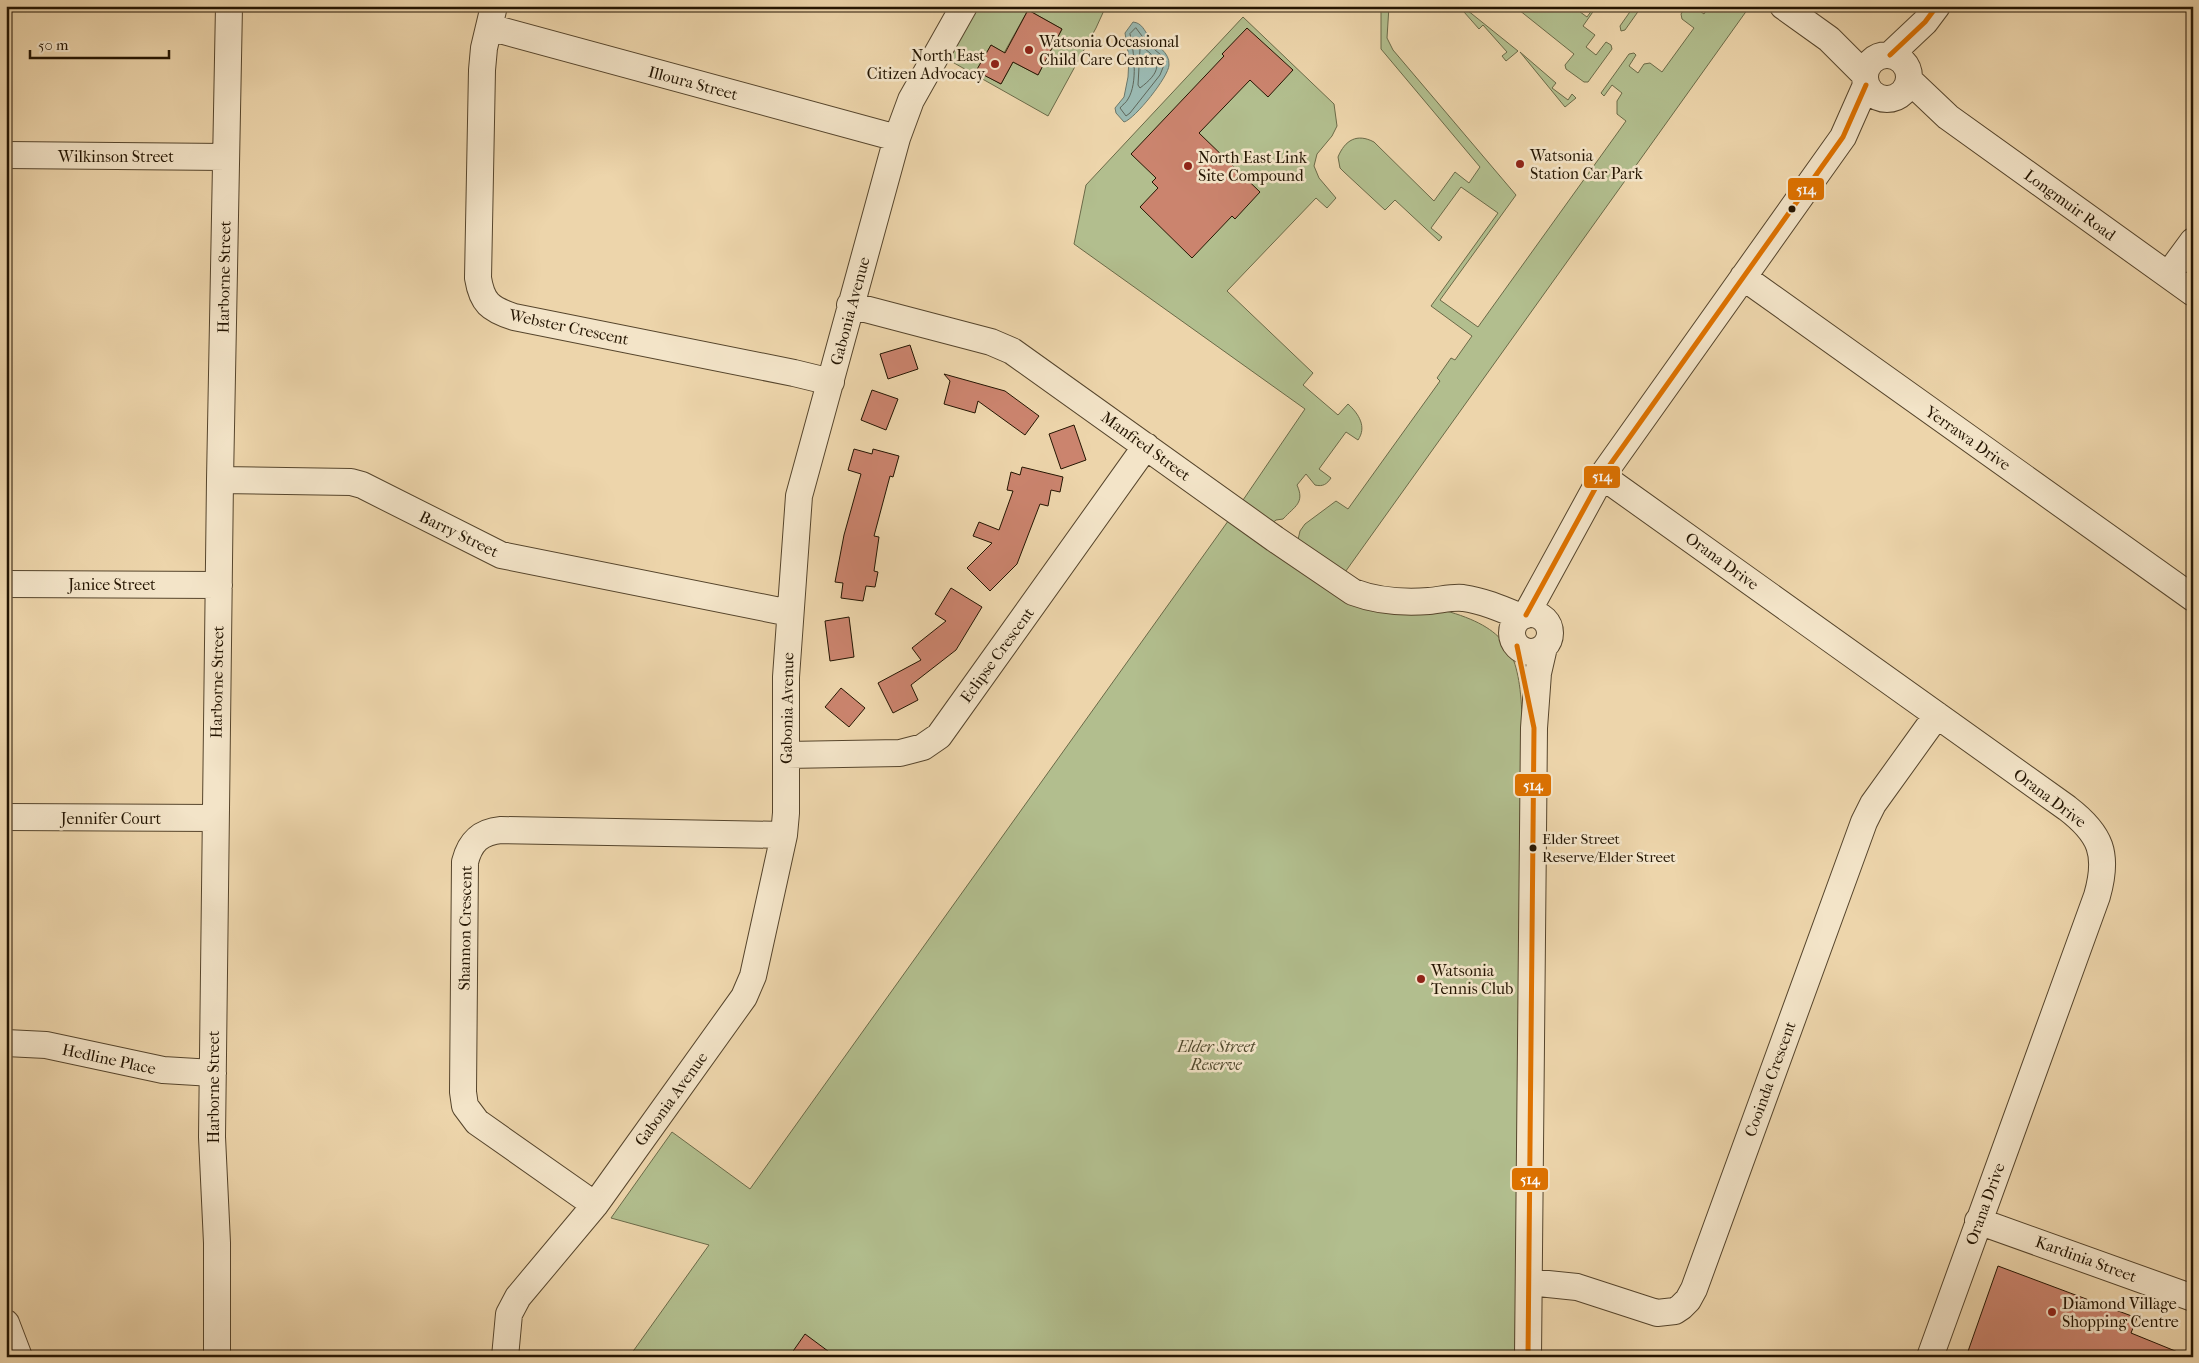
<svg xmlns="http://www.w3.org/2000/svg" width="2199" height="1363" font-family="'IM FELL French Canon',serif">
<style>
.green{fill:#b2be8e;stroke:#6b6a48;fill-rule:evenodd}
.water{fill:#9ab8b0;stroke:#6b776a}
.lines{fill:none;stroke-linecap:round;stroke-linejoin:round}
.shore{stroke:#5f6659;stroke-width:1}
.building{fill:#cb846e;stroke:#241502}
.minor-casing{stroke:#56452c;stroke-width:28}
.minor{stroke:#f3e4c8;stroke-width:26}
.bus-1-casing{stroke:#f3e4c8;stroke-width:9}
.bus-1{stroke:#de7200;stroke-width:5}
.poi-dot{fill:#8f2418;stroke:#f3e4c8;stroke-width:2}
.bus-dot{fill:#241502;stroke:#f3e4c8;stroke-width:2}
.labels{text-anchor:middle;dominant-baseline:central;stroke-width:5;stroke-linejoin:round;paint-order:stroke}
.bus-label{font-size:15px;fill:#241502;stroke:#f3e4c8;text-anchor:start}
.poi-label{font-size:16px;fill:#241502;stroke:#f3e4c8;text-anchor:start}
.street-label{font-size:16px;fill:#241502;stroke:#f3e4c8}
.park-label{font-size:16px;font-style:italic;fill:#4f482c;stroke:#f3e4c8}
.line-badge{stroke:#f3e4c8;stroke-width:2}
.badge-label{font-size:14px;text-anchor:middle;font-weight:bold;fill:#fff}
</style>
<rect width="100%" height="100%" fill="#edd5ab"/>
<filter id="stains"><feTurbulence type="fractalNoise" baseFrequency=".004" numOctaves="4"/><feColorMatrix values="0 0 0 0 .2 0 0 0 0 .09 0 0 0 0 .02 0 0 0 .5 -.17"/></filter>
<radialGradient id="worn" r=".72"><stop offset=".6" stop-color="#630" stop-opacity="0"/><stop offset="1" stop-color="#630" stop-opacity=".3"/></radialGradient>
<!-- green -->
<path class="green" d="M 976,6 L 1106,6 L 1096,28 L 1048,116 L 947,59 ZM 1028,10 L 1062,29 L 1038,75 L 1013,62 L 1001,84 L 977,71 L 991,45 L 1004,53 Z
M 1381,6 L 1389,6 L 1387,38 L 1393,50 L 1516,195 L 1440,300 L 1478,327 L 1626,121 L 1617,114 L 1617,101 L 1622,93 L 1612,85 L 1604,96 L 1601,93 L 1629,54 L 1634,53 L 1636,55 L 1629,66 L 1638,73 L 1644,64 L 1650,63 L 1662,72 L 1694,28 L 1682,19 L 1681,14 L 1686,6 L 1693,6 L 1704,14 L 1709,6 L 1750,6 L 1343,575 L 1297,544 L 1300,531 L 1305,524 L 1336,501 L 1348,509 L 1440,381 L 1437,378 L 1451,358 L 1455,360 L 1472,336 L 1431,306 L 1498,213 L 1461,187 L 1431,228 L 1442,237 L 1439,241 L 1395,200 L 1385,210 L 1344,172 L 1340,168 L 1338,157 C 1345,140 1357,133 1374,142 L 1434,201 L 1455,172 L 1469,183 L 1480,167 L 1381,49 Z
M 1514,6 L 1572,6 L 1587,17 L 1595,6 L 1597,6 L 1583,26 L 1595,35 L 1586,47 L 1596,55 L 1606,42 L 1611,45 L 1612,49 L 1588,82 L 1584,82 L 1566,69 L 1565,65 L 1574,54 Z
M 1634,6 L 1642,6 L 1625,30 L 1621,31 L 1620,26 Z
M 1467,10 L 1518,51 L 1506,61 L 1502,56 L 1507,52 L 1483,25 L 1479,29 L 1464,12 Z
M 1243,17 L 1334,104 L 1337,126 L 1332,136 L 1317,154 L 1314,166 L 1319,178 L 1336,198 L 1327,208 L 1316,198 L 1227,291 L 1313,373 L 1303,385 L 1338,415 L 1348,404 C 1359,414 1367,427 1358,440 L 1346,432 L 1319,469 L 1331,478 C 1327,484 1323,487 1315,485 L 1306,474 L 1297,485 C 1305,503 1295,506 1283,519 L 1276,520 L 1270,525 L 1241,503 L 1305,409 L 1074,244 L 1086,185 Z
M 1520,52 L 1556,83 L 1552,88 L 1568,100 L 1572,94 L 1576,98 L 1565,107 Z
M 1231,517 L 1332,590 L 1450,612 C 1510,630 1519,655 1522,715 L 1515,1357 L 629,1357 L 709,1245 L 611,1218 L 672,1132 L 750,1189 Z"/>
<!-- water -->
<path class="water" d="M 1133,22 C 1142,23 1144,30 1149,37 C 1156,46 1170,52 1169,65 C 1169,76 1135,119 1124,122 L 1116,113 L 1115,108 L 1124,97 L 1128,77 L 1129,58 L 1125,33 Z"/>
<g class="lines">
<!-- shore -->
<path class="shore" d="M 1136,28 L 1148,44 L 1161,55 L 1164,65 L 1160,75 L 1130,113 L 1126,116 L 1120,108 C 1122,105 1126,103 1128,99 C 1138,83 1134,51 1130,34 Z
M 1142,47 C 1164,61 1160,73 1140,88 L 1138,85 L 1140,49 Z"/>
</g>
<!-- building -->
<path class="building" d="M 1028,10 L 1062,29 L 1038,75 L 1013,62 L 1001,84 L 976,71 L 991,45 L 1005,53 Z
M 1247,28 L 1293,70 L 1268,97 L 1250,80 L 1199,133 L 1260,192 L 1235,219 L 1232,216 L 1192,258 L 1140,207 L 1158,188 L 1152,182 L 1156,178 L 1131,154 L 1224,56 L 1222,54 Z
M 910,345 L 918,369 L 888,379 L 880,354 Z
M 944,374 L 1005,391 L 1039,416 L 1025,435 L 978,401 L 975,413 L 944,404 L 950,381 Z
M 872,390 L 898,399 L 886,430 L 861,420 Z
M 1074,425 L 1086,460 L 1061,469 L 1049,434 Z
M 854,449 L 872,454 L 873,449 L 899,456 L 893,477 L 890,476 L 874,536 L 879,537 L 874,571 L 878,572 L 875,587 L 866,586 L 863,601 L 841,598 L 843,583 L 835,582 L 844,535 L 861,474 L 848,470 Z
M 1022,467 L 1063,477 L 1060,492 L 1051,490 L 1048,506 L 1040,504 L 1017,564 L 990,591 L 967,568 L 992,543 L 973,536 L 979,522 L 999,530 L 1013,491 L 1007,490 L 1011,472 L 1020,475 Z
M 951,588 L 982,607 L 956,650 L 911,685 L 918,700 L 893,713 L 878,683 L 921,660 L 912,648 L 946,621 L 935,614 Z
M 849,617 L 854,657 L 830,661 L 825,621 Z
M 841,688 L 865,708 L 849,727 L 825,707 Z
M 1998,1266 L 2137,1318 L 2131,1333 L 2190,1357 L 1966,1357 Z
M 805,1334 L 836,1357 L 789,1357 Z"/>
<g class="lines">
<!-- minor casing -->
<g class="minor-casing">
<path id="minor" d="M 494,6 L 484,48 L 482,70 L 478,278 C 482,303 490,309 514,317 L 794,373 L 831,382
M 1783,6 L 1829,39 L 1865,75
M 489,27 L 897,138
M1865 77a22 22 0 1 1 44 0a22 22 0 1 1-44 0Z
M 1890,55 L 1925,22 L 1937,6
M 1909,80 L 1948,117 L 2193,293
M 6,155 L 226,157
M 2168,275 L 2193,241
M 1743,277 L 2193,598
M 850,305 L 991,342 L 1012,351 L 1275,539 L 1353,592 C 1377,601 1403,603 1429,601 C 1441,600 1451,597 1463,598 C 1484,601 1502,609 1521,617
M 1602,476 L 2067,808 C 2101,834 2109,854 2097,896 L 1930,1357
M 220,480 L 351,482 L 362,485 L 501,555 L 790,613
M 6,584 L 219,585
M1512 633a19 19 0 1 1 38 0a19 19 0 1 1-38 0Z
M 1526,615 L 1602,476 L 1843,137 L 1866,85
M 786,755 L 900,753 L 923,747 L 939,736 L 1146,446
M 6,817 L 215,818
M 6,1043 L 46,1045 L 163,1070 L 213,1073
M 595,1205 L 477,1122 L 465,1106 L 463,1092 L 465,862 C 470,842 480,832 501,830 L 784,835
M 1978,1221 L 2193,1298
M 1529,1282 L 1577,1287 L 1657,1313 L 1675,1311 L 1681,1307 L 1688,1300 L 1694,1289 L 1864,822 L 1873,804 L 1937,715
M 6,1323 L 19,1357
M 217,1357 L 217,1243 L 212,1137 L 220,480 L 229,6
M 505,1357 L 509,1314 L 518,1297 L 595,1205 L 744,997 L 753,976 L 784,835 L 786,813 L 786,677 L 799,496 L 897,138 L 911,100 L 964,6
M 1528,1357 L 1534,728 L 1538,673 L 1544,647"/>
</g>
<!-- minor -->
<use href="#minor" class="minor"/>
<!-- bus-1 casing -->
<g class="bus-1-casing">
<path id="bus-1" d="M 1890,55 L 1925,22 L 1937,6
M 1526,615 L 1602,476 L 1843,137 L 1866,85
M 1517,646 L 1534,728 L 1528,1357"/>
</g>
<!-- bus-1 -->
<use href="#bus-1" class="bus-1"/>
</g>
<!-- markers -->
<g class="poi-dot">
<circle cx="1029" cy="50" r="5"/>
<circle cx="995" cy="64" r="5"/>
<circle cx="1520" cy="164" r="5"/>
<circle cx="1188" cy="166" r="5"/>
<circle cx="1421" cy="979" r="5"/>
<circle cx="2052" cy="1312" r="5"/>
</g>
<g class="bus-dot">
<circle cx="1792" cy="209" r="4.5"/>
<circle cx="1533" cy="848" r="4.5"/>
</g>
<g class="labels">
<!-- bus labels -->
<g class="bus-label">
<text x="1542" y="839">Elder Street<tspan x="1542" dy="18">Reserve/Elder Street</tspan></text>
</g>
<!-- poi labels -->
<g class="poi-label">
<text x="1039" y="41">Watsonia Occasional<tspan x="1039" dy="18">Child Care Centre</tspan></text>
<text x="985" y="55" text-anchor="end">North East<tspan x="985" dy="18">Citizen Advocacy</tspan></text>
<text x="1530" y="155">Watsonia<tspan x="1530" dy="18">Station Car Park</tspan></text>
<text x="1198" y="157">North East Link<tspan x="1198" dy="18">Site Compound</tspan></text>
<text x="1431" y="970">Watsonia<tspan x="1431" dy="18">Tennis Club</tspan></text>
<text x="2062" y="1303">Diamond Village<tspan x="2062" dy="18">Shopping Centre</tspan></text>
</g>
<!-- street labels -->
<g class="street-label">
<text transform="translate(693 83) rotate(15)">Illoura Street</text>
<text x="116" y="156">Wilkinson Street</text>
<text transform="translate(2070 205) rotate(36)">Longmuir Road</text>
<text transform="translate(224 277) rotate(-89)">Harborne Street</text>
<text transform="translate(850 311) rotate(-75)">Gabonia Avenue</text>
<text transform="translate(569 327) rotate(12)">Webster Crescent</text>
<text transform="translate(1968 438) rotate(35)">Yerrawa Drive</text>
<text transform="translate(1146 446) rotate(36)">Manfred Street</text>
<text transform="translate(459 534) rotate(26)">Barry Street</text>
<text transform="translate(1722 561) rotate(36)">Orana Drive</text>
<text x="112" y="584">Janice Street</text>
<text transform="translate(997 655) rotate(-54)">Eclipse Crescent</text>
<text transform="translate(217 682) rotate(-89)">Harborne Street</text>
<text transform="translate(787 708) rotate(-89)">Gabonia Avenue</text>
<text transform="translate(2050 798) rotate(37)">Orana Drive</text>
<text x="111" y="818">Jennifer Court</text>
<text transform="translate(465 928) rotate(-89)">Shannon Crescent</text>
<text transform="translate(109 1059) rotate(12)">Hedline Place</text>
<text transform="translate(1770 1079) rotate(-70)">Cooinda Crescent</text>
<text transform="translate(213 1087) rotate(-90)">Harborne Street</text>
<text transform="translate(671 1099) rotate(-54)">Gabonia Avenue</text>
<text transform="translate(1985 1204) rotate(-70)">Orana Drive</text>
<text transform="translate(2086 1259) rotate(20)">Kardinia Street</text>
</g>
<!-- park labels -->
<g class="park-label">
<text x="1216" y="1046">Elder Street<tspan x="1216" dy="18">Reserve</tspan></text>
</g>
</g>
<g class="line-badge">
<rect x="1787" y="177" width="38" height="24" rx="5" fill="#de7200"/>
<rect x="1583" y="465" width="38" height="24" rx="5" fill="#de7200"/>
<rect x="1514" y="773" width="38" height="24" rx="5" fill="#de7200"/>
<rect x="1511" y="1167" width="38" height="24" rx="5" fill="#de7200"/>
</g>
<g class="badge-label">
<text x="1806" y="194">514</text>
<text x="1602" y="481">514</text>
<text x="1533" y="790">514</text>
<text x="1530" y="1184">514</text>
</g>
<!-- margin -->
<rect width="2199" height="1363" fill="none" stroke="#edd5ab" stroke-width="25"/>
<rect x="8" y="8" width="2184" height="1348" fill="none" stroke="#241502" stroke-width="2.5"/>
<rect x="12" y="12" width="2174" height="1338" fill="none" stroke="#241502"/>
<!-- scale -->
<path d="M30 50v8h139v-8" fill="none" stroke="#241502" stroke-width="2.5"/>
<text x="38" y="50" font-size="15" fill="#241502" stroke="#f3e4c8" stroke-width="4" paint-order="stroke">50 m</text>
<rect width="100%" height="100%" filter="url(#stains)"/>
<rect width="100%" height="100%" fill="url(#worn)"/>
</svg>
